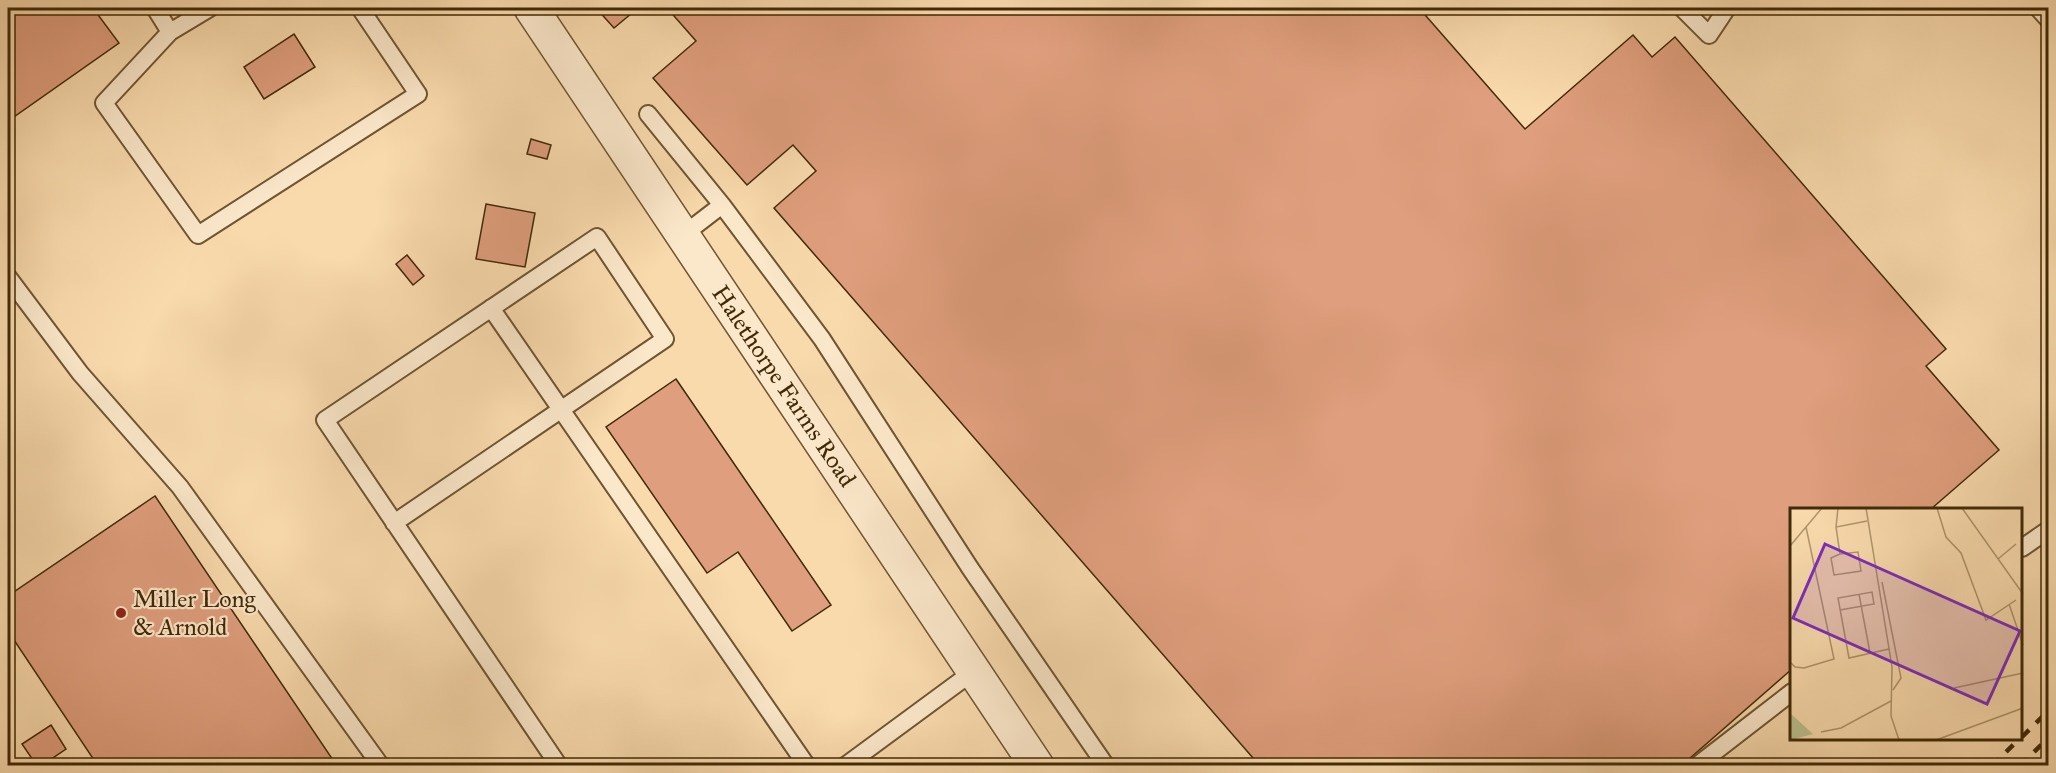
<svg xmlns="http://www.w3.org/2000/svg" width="2056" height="773" font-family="'IM FELL Great Primer',serif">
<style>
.building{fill:#df9e7d;stroke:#402a07;stroke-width:1.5}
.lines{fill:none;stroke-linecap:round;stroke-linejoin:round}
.service-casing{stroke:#6e5630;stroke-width:20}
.tertiary-casing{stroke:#6e5630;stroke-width:36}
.service{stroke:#fbe7ca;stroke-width:16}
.tertiary{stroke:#fbe7ca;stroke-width:33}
.rail{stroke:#402a07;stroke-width:4.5;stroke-dasharray:10 10;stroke-linecap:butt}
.poi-dot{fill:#8f2418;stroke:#fbe7ca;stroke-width:2}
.labels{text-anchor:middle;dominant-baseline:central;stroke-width:4.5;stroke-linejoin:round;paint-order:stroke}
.street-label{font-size:24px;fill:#402a07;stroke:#fbe7ca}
.poi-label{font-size:24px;fill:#402a07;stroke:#fbe7ca;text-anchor:start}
.inset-road{fill:none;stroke:#af946b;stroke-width:1.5}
.view{fill:#7b2cbf;fill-opacity:0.15;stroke:#7b2cbf;stroke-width:3}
.inset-edge{fill:none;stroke:#402a07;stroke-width:3}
</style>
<rect width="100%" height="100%" fill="#f9daad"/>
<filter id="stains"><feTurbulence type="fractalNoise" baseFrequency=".00333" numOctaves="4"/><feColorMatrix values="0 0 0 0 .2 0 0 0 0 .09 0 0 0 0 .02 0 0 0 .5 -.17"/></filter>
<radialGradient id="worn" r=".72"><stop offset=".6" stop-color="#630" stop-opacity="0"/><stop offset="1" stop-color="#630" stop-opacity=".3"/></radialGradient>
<!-- building -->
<path class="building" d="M 8,8 L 81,8 L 85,13 L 93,8 L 119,43 L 8,121 Z
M 596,8 L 638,8 L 614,28 Z
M 667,8 L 1419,8 L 1525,129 L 1633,35 L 1652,57 L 1675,37 L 1946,349 L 1926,366 L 1999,450 L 1931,509 L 1792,509 L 1792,669 L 1681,766 L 1260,766 L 774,208 L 816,171 L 793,145 L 747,185 L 653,78 L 696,41 Z
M 294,34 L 315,67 L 264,99 L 244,67 Z
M 531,139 L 551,145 L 547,159 L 527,154 Z
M 486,204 L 535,213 L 525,267 L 476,259 Z
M 407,255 L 424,276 L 413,285 L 396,264 Z
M 676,379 L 831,605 L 792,631 L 738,552 L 707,573 L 606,427 Z
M 155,496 L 337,766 L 98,766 L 8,631 L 8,596 Z
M 51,725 L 66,749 L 41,766 L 37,766 L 22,744 Z"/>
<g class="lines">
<!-- service casing -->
<g class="service-casing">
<path id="service" d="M 155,8 L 170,32
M 210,8 L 170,32 L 104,103 L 198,235 L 418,94 L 360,8
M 1682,8 L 1709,35 L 1727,8
M 2038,8 L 2048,19
M 648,114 L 722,205 L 822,339 L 970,568 L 1106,766
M 683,235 L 722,205
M 8,277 L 80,373 L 180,487 L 381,766
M 491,308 L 807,766
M 394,523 L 665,339 L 597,237 L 325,420 L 559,766
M 2022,548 L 2048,530
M 1699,764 L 1792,692
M 845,766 L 974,671"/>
</g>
<!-- tertiary casing -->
<g class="tertiary-casing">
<path id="tertiary" d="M 531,8 L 1037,766"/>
</g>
<!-- service -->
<use href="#service" class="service"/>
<!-- tertiary -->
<use href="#tertiary" class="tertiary"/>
<!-- rail -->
<path class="rail" d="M 2022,737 L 2048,711
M 1992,766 L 2020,738
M 2020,766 L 2048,738
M 2043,766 L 2048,760"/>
</g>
<!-- markers -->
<circle class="poi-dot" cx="121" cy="613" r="6"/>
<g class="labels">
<!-- street labels -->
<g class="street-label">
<text transform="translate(784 386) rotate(56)">Halethorpe Farms Road</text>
</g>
<!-- poi labels -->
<g class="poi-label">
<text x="133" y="599">Miller Long<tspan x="133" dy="28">&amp; Arnold</tspan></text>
</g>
</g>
<!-- overview -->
<g transform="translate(1790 508)">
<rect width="232" height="232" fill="#f9daad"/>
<path d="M 0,205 L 23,226 L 0,232 Z" fill="#b9c18d"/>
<path class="inset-road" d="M 76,0 L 102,159 L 101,208 L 109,232M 147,0 L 156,29 L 171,45 L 196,112 L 226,92M 172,0 L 233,86M 46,19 L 48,0M 0,38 L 32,0M 50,46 L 68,44 L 71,63 L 44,67 L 41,50 L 50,46 L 46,19 L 77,13M 208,51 L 226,36M 92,74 L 111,170 L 103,182M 69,86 L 80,145M 219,96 L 233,137M 50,102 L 84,96 L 82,84 L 48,90 L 59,150 L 99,141M 0,154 L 5,159 L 14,160 L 44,151 L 16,19M 164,180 L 233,165M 31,224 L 51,220 L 101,193M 146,232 L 233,200"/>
<path class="view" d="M 35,36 L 230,123 L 197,196 L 3,110 Z"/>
<rect width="232" height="232" class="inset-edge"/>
</g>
<!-- margin -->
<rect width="2056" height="773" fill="none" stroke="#f9daad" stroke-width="30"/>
<rect x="9" y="9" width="2038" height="755" fill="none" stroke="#402a07" stroke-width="3"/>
<rect x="15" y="15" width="2026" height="743" fill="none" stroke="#402a07" stroke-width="1.5"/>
<rect width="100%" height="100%" filter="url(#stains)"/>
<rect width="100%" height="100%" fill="url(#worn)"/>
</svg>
